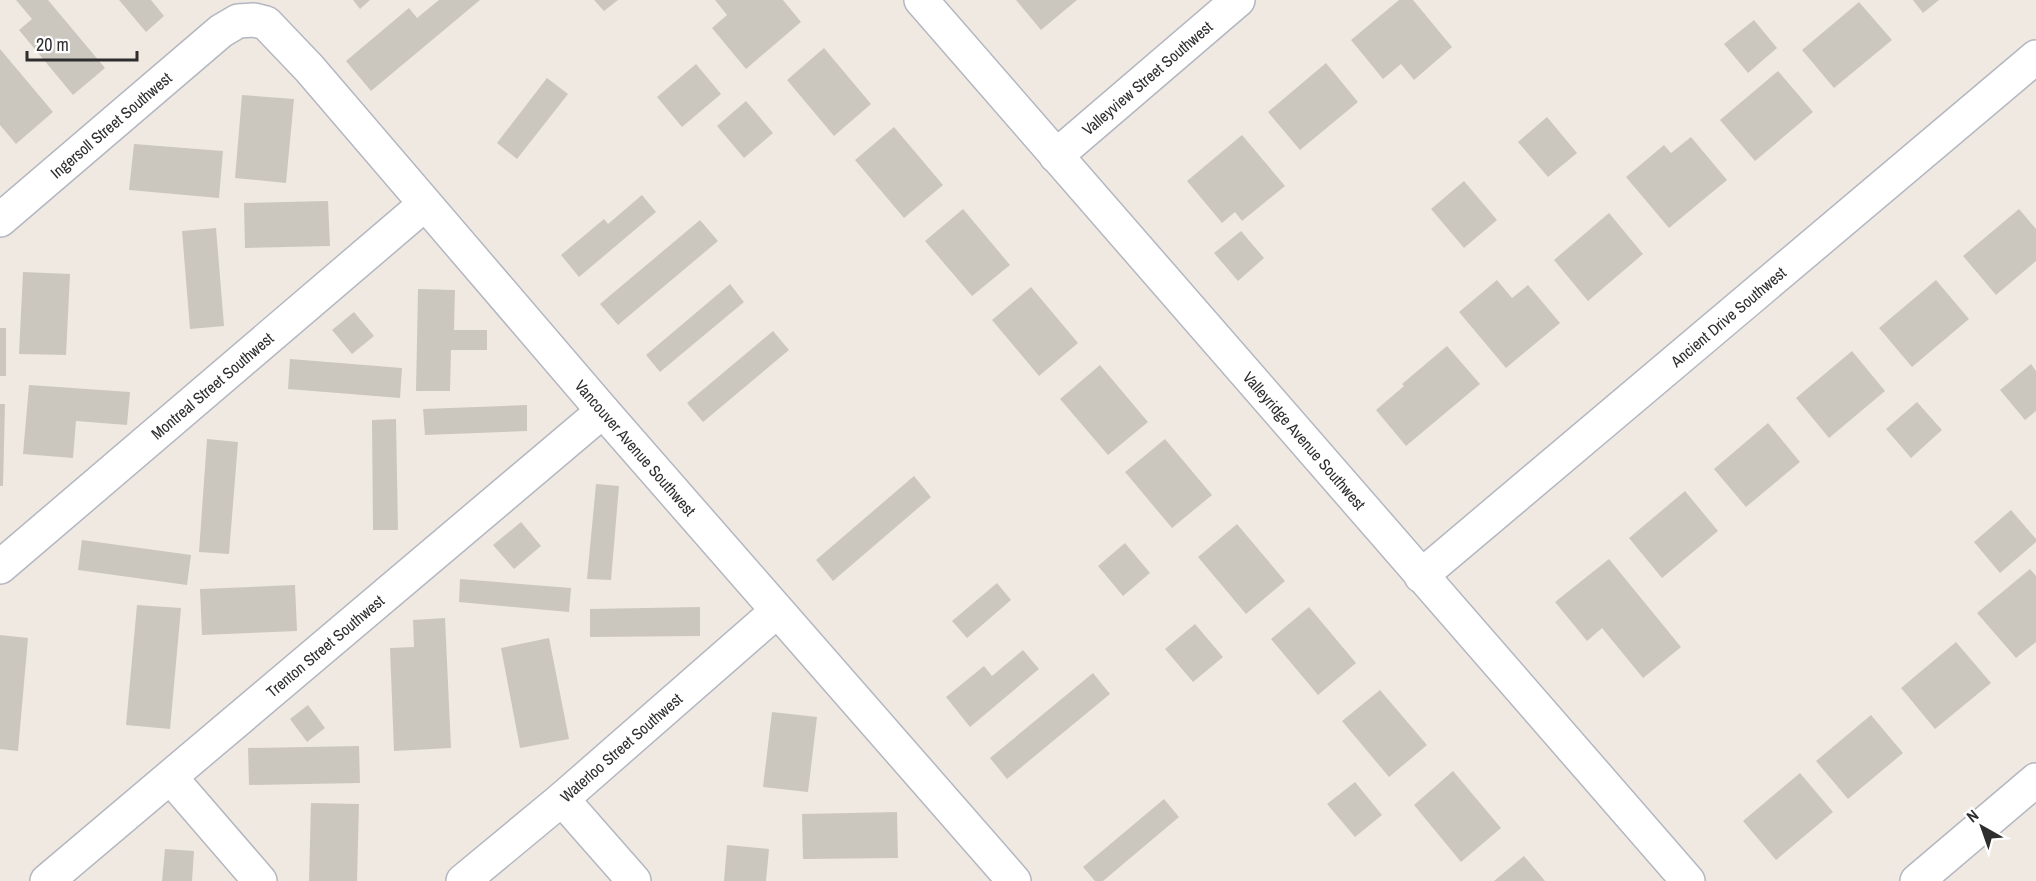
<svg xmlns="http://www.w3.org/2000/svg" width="2036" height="881" font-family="'Archivo Narrow',sans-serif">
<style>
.building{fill:#cbc7bf}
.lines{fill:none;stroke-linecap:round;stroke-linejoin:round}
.minor-casing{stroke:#b4b7c1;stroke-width:36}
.minor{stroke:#fff;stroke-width:33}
.labels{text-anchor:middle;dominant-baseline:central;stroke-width:6;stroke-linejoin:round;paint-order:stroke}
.street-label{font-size:16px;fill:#2e2e2e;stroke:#fff}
</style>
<rect width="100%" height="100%" fill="#efe9e1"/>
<!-- building -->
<path class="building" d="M 16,0 L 48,0 L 105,68 L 73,95 L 19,30 L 32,19 Z
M 119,0 L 151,0 L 164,16 L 146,32 Z
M 353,0 L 370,0 L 360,9 Z
M 439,0 L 480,0 L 371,91 L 346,61 L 409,8 L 417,18 Z
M 594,0 L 618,0 L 604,11 Z
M 715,0 L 783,0 L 801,22 L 746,69 L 712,28 L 727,15 Z
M 1016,0 L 1077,0 L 1041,30 Z
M 1399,0 L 1413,0 L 1452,47 L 1414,80 L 1401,64 L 1383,79 L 1351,40 Z
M 1913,0 L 1939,0 L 1923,13 Z
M 1859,2 L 1892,40 L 1834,88 L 1802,50 Z
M 1754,20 L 1777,48 L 1748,73 L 1724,44 Z
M 824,48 L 871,104 L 834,136 L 787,80 Z
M 0,49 L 53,112 L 16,144 L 0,125 Z
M 1326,63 L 1358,102 L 1300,150 L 1268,112 Z
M 696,64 L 721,94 L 682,127 L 657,97 Z
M 1778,71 L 1813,112 L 1755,161 L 1720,120 Z
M 547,78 L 568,94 L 517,159 L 497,143 Z
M 242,95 L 294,99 L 286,183 L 235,178 Z
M 746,101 L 773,133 L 744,158 L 717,126 Z
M 1547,117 L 1577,153 L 1548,177 L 1518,142 Z
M 894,127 L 943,185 L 904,218 L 855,160 Z
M 1242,135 L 1285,186 L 1242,221 L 1235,212 L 1222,223 L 1187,181 Z
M 1691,137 L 1727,180 L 1669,228 L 1626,177 L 1664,145 L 1671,153 Z
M 134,144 L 223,151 L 219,198 L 129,190 Z
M 1464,181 L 1497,220 L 1464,248 L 1431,209 Z
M 642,195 L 656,212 L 579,277 L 561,255 L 604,219 L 608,224 Z
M 328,201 L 330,246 L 245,248 L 244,203 Z
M 963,209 L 1010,265 L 972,296 L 925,241 Z
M 2019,209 L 2036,229 L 2036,261 L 1996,295 L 1963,256 Z
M 1609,213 L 1643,254 L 1588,301 L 1554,260 Z
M 700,220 L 718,241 L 618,325 L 600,304 Z
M 216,228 L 224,326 L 190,329 L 182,231 Z
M 1241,231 L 1264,258 L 1238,281 L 1214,253 Z
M 23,272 L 70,274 L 66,355 L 19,354 Z
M 1497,280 L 1512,298 L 1528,285 L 1560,323 L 1506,368 L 1459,312 Z
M 1936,280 L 1969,319 L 1912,367 L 1879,328 Z
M 730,284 L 744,302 L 660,372 L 646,355 Z
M 1031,287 L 1078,343 L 1039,376 L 992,320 Z
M 418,289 L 455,290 L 454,330 L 487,330 L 487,350 L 451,350 L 450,391 L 416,391 Z
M 354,312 L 374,336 L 352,354 L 332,330 Z
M 0,328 L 6,328 L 6,376 L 0,376 Z
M 773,331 L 789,350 L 703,422 L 687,403 Z
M 1447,346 L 1480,384 L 1406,446 L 1376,410 L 1404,386 L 1402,384 Z
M 1852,351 L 1885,391 L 1829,438 L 1796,398 Z
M 290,359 L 402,368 L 400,398 L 288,389 Z
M 2031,364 L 2036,371 L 2036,411 L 2025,420 L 2000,390 Z
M 1100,365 L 1148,422 L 1108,455 L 1060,399 Z
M 29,385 L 130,392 L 127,425 L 76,421 L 73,458 L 23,454 Z
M 1917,402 L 1942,430 L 1911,458 L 1886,429 Z
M 0,404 L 5,404 L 3,486 L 0,486 Z
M 527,405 L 527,431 L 425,435 L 423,409 Z
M 396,419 L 398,530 L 373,530 L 372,420 Z
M 1768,423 L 1800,462 L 1746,507 L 1714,469 Z
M 207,439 L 238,442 L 229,554 L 199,552 Z
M 1165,439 L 1212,495 L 1172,528 L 1125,472 Z
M 914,476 L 931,497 L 833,581 L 816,560 Z
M 596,484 L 619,486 L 611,580 L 587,579 Z
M 1685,491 L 1718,531 L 1662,578 L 1629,538 Z
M 2011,510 L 2036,539 L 2036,542 L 2000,573 L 1974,542 Z
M 521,522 L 541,546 L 514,569 L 493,545 Z
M 1237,524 L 1285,581 L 1246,614 L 1198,557 Z
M 82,540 L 191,555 L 187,585 L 78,570 Z
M 1125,543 L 1150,573 L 1123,596 L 1098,566 Z
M 1609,559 L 1681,647 L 1643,678 L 1602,628 L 1587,641 L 1555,602 Z
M 2030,569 L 2036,576 L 2036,642 L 2016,658 L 1977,613 Z
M 460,579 L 571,588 L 569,612 L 459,602 Z
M 997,583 L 1011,600 L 967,638 L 952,621 Z
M 295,585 L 297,631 L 202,635 L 200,589 Z
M 137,605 L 181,608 L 170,729 L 126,725 Z
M 700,607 L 700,636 L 590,637 L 590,609 Z
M 1309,607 L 1356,663 L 1318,695 L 1271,639 Z
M 445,618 L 451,748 L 394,751 L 390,648 L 414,647 L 413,620 Z
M 1195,624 L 1223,657 L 1193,682 L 1165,649 Z
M 0,635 L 28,638 L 18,751 L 0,749 Z
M 549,638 L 569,739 L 520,748 L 501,648 Z
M 1956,642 L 1991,683 L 1935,729 L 1901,688 Z
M 1023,650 L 1039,669 L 970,727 L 946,697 L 984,666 L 992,676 Z
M 1093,673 L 1110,694 L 1007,779 L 990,758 Z
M 1380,690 L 1427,745 L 1389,777 L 1342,721 Z
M 308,705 L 325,728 L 307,742 L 290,719 Z
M 772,712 L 817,717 L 808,792 L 763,787 Z
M 1871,715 L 1903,753 L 1848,799 L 1816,761 Z
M 359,746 L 360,783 L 249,785 L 248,748 Z
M 1453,771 L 1501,828 L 1461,862 L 1414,805 Z
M 1800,773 L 1833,812 L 1776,860 L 1743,821 Z
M 1355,782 L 1382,815 L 1355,837 L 1327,804 Z
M 1164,799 L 1179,817 L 1103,881 L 1095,881 L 1083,867 Z
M 311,803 L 359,804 L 357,881 L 309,881 Z
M 897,812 L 898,858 L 803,859 L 802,814 Z
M 727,845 L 769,849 L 766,881 L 724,881 Z
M 165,849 L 194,851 L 192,881 L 162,881 Z
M 1524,856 L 1545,881 L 1494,881 Z"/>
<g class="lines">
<!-- minor casing -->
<g class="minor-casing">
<g id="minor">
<path id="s1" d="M 921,0 L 1688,881"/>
<path id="s2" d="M 1056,156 L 1238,0"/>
<path id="s3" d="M 0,220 L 221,31 L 238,21 L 254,20 L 266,23 L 309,68 L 603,411 L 1014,881"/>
<path id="s4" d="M 0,567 L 425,204"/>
<path id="s5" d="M 1421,576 L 2036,57"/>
<path d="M 171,778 L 260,881"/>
<path d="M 562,799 L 634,881"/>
<path id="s6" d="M 47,881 L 603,411"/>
<path id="s7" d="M 463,881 L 562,799 L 777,611"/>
<path d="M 1917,881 L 2036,780"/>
</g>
</g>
<!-- minor -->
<use href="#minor" class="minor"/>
</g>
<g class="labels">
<!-- street labels -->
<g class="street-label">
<text stroke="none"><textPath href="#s2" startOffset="120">Valleyview Street Southwest</textPath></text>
<text stroke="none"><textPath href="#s3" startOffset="146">Ingersoll Street Southwest</textPath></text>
<text stroke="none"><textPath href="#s5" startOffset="402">Ancient Drive Southwest</textPath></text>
<text stroke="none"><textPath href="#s4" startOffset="279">Montreal Street Southwest</textPath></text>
<text stroke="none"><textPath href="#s1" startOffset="584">Valleyridge Avenue Southwest</textPath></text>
<text stroke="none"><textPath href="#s3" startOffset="902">Vancouver Avenue Southwest</textPath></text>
<text stroke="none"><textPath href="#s6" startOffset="364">Trenton Street Southwest</textPath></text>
<text stroke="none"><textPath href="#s7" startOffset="207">Waterloo Street Southwest</textPath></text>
</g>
</g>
<!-- north arrow -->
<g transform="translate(1982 827) rotate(320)" stroke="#ffffff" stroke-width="4.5" paint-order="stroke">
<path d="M0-4.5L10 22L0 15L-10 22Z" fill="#2e2e2e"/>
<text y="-9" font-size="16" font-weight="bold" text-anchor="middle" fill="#2e2e2e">N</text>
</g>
<!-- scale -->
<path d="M27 51v9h110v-9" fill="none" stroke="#2e2e2e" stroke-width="3"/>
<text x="36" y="51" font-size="18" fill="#2e2e2e" stroke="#ffffff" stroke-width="4.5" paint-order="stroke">20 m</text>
</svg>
